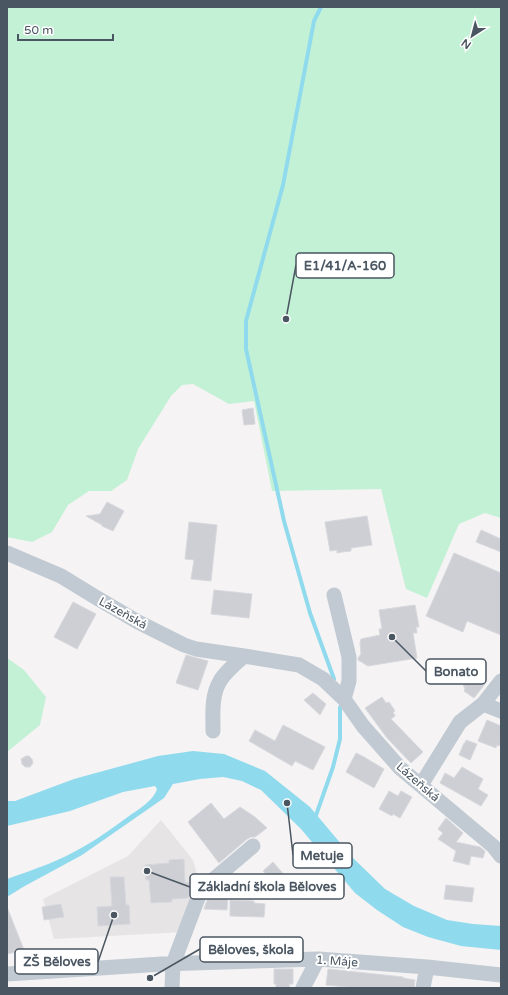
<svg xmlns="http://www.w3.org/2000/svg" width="508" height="995" font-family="'Varela Round',sans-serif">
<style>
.education{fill:#e6e4e5}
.green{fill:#c3f1d5}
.water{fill:#90daee}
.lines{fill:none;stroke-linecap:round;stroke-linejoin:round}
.stream{stroke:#90daee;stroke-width:4}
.building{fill:#cdcfd5;stroke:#d7d9de}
.street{stroke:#c1cad2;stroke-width:15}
.labels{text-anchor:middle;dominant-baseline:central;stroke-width:4;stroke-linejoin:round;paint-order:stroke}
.street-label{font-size:12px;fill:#4a5661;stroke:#fff}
.leader{fill:none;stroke:#4a5661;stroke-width:1.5}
.callout-dot{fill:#4a5661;stroke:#fff;stroke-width:1.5}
.callout{fill:#fff;stroke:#4a5661;stroke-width:1.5}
.callout-label{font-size:13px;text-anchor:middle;font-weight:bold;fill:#4a5661}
</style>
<rect width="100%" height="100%" fill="#f5f3f3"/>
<!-- education -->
<path class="education" d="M 161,820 L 193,860 L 199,881 L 186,910 L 183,932 L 54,939 L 43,899 L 128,856 Z"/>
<!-- green -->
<path class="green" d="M 7,7 L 501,7 L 501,518 L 485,513 L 459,524 L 427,598 L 406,589 L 381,489 L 272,491 L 254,401 L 229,404 L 193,384 L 182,385 L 171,396 L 138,449 L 127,480 L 111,491 L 89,491 L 68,505 L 52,532 L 32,542 L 7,537 Z
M 7,658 L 24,670 L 46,697 L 40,725 L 7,752 Z"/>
<!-- water -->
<path class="water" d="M 193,751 L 224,754 L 265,771 L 310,807 L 352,857 L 385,889 L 414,906 L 447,920 L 473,924 L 501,926 L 501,950 L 461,946 L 428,937 L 403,927 L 377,910 L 355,893 L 301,829 L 261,790 L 242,781 L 223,777 L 200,779 L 173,784 L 164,798 L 82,855 L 23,887 L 7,897 L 7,879 C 33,870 59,861 83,847 C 99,838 114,827 129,816 C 138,810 154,800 157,789 L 155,786 L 123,792 L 70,811 L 7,826 L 7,801 L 15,801 L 74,779 L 158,756 Z"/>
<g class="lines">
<!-- stream -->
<path class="stream" d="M 321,7 L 314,21 L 283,185 L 246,321 L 246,349 L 284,521 L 310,613 L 334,679
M 315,818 L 333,767 L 340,739 L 340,707"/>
</g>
<!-- building -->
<path class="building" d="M 253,408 L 255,424 L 244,425 L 242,410 Z
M 107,502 L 124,511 L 113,531 L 102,526 L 102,525 L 86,516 L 100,514 Z
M 367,516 L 372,545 L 351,548 L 351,551 L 342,552 L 337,553 L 337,550 L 330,551 L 325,522 Z
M 189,522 L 217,525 L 211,581 L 191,579 L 194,560 L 185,559 Z
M 481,530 L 501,539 L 501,552 L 476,542 Z
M 454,553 L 501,573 L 501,635 L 467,621 L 463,632 L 426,616 Z
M 214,590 L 252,594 L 249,618 L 211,614 Z
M 73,602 L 96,614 L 77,649 L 54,637 Z
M 415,605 L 419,627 L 416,627 L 417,633 L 413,633 L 417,658 L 368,666 L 358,660 L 358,658 L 361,654 L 360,643 L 361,639 L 380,635 L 379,629 L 382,629 L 379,610 Z
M 186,655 L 208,661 L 198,690 L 176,683 Z
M 464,668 L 485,684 L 474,698 L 464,691 L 465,689 L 463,684 Z
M 313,693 L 326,704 L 320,715 L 304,700 Z
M 382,697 L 386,703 L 389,702 L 395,711 L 393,712 L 395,716 L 391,719 L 423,752 L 411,763 L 387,738 L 365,708 Z
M 487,720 L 501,726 L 501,740 L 499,746 L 497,745 L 496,748 L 478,741 Z
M 283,725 L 325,747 L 313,770 L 295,761 L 292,766 L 249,741 L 255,730 L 275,741 Z
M 466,740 L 477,744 L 470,760 L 459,755 L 464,743 L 465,743 Z
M 356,753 L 364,757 L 384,769 L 374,788 L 346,772 Z
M 29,756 L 32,759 L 33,763 L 30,767 L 25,767 L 22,764 L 21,759 L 26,756 Z
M 462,767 L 483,779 L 478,789 L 488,795 L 481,806 L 440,783 L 445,773 L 454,778 Z
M 389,791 L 398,796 L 401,791 L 412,797 L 400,818 L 393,814 L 392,816 L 379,809 Z
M 211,803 L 224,819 L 240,807 L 255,817 L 267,828 L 255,837 L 251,837 L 247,839 L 219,863 L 188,822 Z
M 446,818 L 463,833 L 456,842 L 480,847 L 485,851 L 483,858 L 471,856 L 469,865 L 453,861 L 456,851 L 438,839 L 443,833 L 438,829 Z
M 184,859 L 185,883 L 189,882 L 189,895 L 188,898 L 172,899 L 172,902 L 151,903 L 149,880 L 146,880 L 145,865 L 169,863 L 169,860 Z
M 273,862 L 292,884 L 283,892 L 263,871 Z
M 110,877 L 124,877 L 126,905 L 129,905 L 130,924 L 98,926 L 97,907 L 112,906 Z
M 225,881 L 224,895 L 228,895 L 227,910 L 204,909 L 209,895 Z
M 446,885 L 474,888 L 472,902 L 444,899 Z
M 230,900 L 254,901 L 254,903 L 265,904 L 264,917 L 230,916 Z
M 61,904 L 64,917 L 44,920 L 42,907 Z
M 7,907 L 24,950 L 7,954 Z
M 274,969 L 293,969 L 293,984 L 289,984 L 290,988 L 276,988 L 276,984 L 274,984 Z
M 328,969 L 403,977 L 403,978 L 415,980 L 414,988 L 356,988 L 326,985 Z"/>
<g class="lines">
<!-- street -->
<path class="street" d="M 7,553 L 61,576 L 97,598 L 138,622 L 184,645 L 196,649 L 244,656 L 299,665 L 323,679 L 344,699 L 363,726 L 400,768 L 493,846 L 501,856
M 334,595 L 349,657 L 349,681 L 344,699
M 483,704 L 501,711
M 213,731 C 213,715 211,696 220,681 C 225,672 236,663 244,656
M 421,785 L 460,722 L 483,704 L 501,681
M 7,974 L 162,964 L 318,959 L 427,967 L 501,975
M 172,988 L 173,964 L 201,890 L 253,846
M 303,988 L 318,959
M 423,988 L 427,967"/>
</g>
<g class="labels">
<!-- street labels -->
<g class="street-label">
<text transform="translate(123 613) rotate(29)">Lázeňská</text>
<text transform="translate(418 782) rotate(41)">Lázeňská</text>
<text transform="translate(337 961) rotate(4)">1. Máje</text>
</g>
</g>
<!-- callouts -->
<path class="leader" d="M286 319L296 265M392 637L426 671M287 803L293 855M147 871L190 887M150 978L200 949M114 915L98 962"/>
<g class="callout-dot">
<circle cx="286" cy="319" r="4"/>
<circle cx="392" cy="637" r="4"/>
<circle cx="287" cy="803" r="4"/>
<circle cx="147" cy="871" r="4"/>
<circle cx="150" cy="978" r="4"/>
<circle cx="114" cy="915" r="4"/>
</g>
<g class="callout">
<rect x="296" y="253" width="98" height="25" rx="4"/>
<rect x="426" y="659" width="60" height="25" rx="4"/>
<rect x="293" y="843" width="59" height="25" rx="4"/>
<rect x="190" y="874" width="154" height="25" rx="4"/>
<rect x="200" y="937" width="103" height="25" rx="4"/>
<rect x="15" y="949" width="83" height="25" rx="4"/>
</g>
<g class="callout-label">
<text x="345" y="270">E1/41/A-160</text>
<text x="456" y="676">Bonato</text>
<text x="322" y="860">Metuje</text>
<text x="267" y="891">Základní škola Běloves</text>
<text x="251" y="954">Běloves, škola</text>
<text x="57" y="966">ZŠ Běloves</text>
</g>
<!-- border -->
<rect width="508" height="995" fill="none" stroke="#4a5661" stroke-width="16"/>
<!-- north arrow -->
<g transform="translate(472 36) rotate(216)" stroke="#ffffff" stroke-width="3" paint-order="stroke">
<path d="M0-3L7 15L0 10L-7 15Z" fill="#4a5661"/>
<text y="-6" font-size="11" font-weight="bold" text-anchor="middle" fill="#4a5661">N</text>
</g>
<!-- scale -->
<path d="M18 34v6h95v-6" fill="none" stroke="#4a5661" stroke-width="2"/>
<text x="24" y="34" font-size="12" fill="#4a5661" stroke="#ffffff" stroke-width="3" paint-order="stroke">50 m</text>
</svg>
